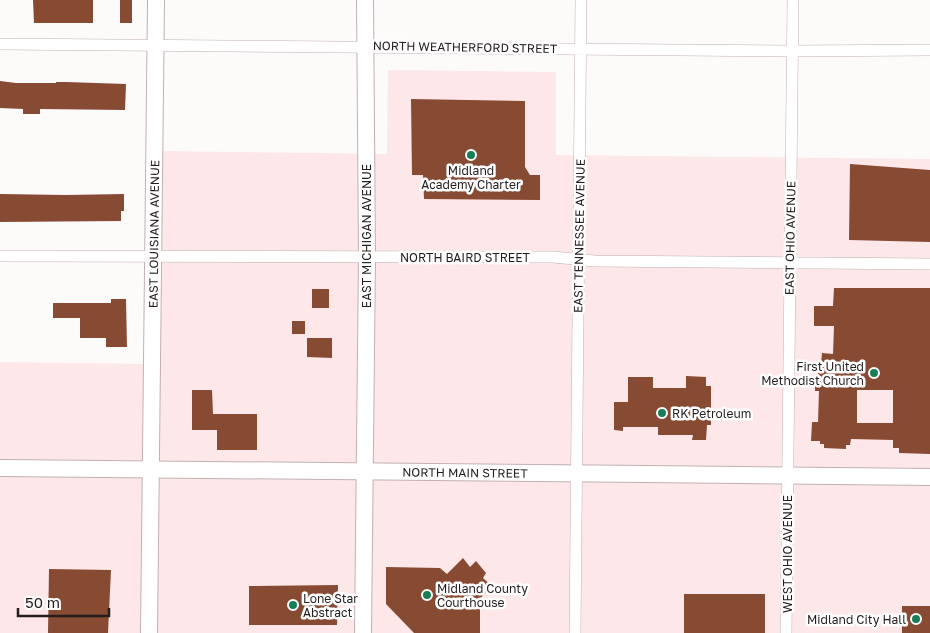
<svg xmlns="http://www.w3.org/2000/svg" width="930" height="633" font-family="'Golos Text',sans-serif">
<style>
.built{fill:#fee7e9}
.building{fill:#874b33;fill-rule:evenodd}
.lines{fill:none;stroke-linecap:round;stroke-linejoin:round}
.street-casing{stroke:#c2b0b2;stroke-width:12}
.secondary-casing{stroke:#c2b0b2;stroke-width:18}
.street{stroke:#fff;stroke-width:11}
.secondary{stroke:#fff;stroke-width:16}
.poi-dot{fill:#177e58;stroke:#fff;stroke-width:2}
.labels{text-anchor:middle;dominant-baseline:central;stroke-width:5;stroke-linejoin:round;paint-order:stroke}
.street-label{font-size:12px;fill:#231d1d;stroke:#fff}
.poi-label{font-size:12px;fill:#231d1d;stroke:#fff;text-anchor:start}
</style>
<rect width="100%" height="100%" fill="#fdfafa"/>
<!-- built -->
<path class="built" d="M 388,70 L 556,72 L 556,155 L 930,159 L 930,633 L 0,633 L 0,362 L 151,364 L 154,151 L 387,154 Z"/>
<!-- building -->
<path class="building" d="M 33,0 L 93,0 L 93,23 L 34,23 Z
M 120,0 L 132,0 L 132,23 L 120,23 Z
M 0,81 L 16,83 L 56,83 L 56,82 L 66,82 L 126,84 L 125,110 L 40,109 L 40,114 L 23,114 L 23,109 L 0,108 Z
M 411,99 L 525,101 L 525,167 L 530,175 L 540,175 L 540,200 L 424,199 L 423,175 L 412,175 Z
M 850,164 L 930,170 L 930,242 L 849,240 Z
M 0,194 L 66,195 L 124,194 L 124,211 L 121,211 L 121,221 L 0,222 Z
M 834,288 L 930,288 L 930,454 L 899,453 L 899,448 L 893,448 L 893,440 L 851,439 L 850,445 L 846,445 L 846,449 L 824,448 L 824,444 L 820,444 L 820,441 L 811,441 L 812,422 L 818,422 L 819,391 L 815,391 L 815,382 L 818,382 L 818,364 L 821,364 L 822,353 L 833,354 L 834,326 L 814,326 L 814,306 L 833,306 ZM 857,390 L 893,390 L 893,423 L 857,423 Z
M 312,289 L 329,289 L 329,308 L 312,308 Z
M 111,299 L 126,299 L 127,347 L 106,347 L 106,338 L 80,338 L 80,318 L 53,318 L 53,303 L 111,303 Z
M 292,321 L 305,321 L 305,334 L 292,334 Z
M 307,338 L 332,338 L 332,358 L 307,357 Z
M 686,376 L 706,377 L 706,386 L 711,386 L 711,425 L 707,425 L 706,440 L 692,440 L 693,435 L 658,435 L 658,427 L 623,427 L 623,431 L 614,430 L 614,402 L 628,402 L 628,377 L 653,377 L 653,388 L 686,388 Z
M 192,390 L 212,390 L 213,414 L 257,414 L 257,450 L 217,450 L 217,430 L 192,430 Z
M 463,558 L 470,567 L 476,561 L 486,573 L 483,578 L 492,586 L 476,603 L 480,607 L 480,633 L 414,633 L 386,604 L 386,567 L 440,568 L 447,574 Z
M 49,569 L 111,570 L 108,633 L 48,633 Z
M 338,585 L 337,625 L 249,625 L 249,586 Z
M 684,594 L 765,594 L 765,633 L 684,633 Z
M 902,606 L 930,606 L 930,633 L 902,633 Z"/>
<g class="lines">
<!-- street casing -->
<g class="street-casing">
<path id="street" d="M 0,44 L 792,51 L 930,50
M 0,256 L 553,257 L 595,261 L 930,264
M 575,633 L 581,0
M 786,633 L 793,0"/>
</g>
<!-- secondary casing -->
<g class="secondary-casing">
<g id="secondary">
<path id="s1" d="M 0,468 C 310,470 620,474 930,477"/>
<path id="s2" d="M 149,633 L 156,0"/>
<path d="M 363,633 L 367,256 L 365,0"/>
</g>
</g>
<!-- street -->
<use href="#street" class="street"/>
<!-- secondary -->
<use href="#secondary" class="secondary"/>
</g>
<!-- markers -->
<g class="poi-dot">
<circle cx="471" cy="155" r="5"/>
<circle cx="874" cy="373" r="5"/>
<circle cx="662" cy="413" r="5"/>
<circle cx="427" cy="595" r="5"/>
<circle cx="293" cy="605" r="5"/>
<circle cx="916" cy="619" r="5"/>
</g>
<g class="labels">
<!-- street labels -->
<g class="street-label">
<text transform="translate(465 47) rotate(1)">NORTH WEATHERFORD STREET</text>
<text stroke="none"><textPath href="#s2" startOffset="399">EAST LOUISIANA AVENUE</textPath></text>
<text transform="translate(366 236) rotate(-90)">EAST MICHIGAN AVENUE</text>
<text transform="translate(579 236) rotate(-89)">EAST TENNESSEE AVENUE</text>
<text transform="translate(790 238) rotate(-89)">EAST OHIO AVENUE</text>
<text x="465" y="257">NORTH BAIRD STREET</text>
<text stroke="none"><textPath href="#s1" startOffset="465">NORTH MAIN STREET</textPath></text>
<text transform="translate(787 554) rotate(-90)">WEST OHIO AVENUE</text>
</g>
<!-- poi labels -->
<g class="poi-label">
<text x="471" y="170" text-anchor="middle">Midland<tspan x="471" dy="14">Academy Charter</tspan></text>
<text x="864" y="366" text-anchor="end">First United<tspan x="864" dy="14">Methodist Church</tspan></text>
<text x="672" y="413">RK Petroleum</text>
<text x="437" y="588">Midland County<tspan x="437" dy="14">Courthouse</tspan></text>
<text x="303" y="598">Lone Star<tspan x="303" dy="14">Abstract</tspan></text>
<text x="906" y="619" text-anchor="end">Midland City Hall</text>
</g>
</g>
<!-- scale -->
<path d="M18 608v8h91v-8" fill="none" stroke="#231d1d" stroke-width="2.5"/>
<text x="25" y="608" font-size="15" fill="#231d1d" stroke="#ffffff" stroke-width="4" paint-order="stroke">50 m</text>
</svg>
